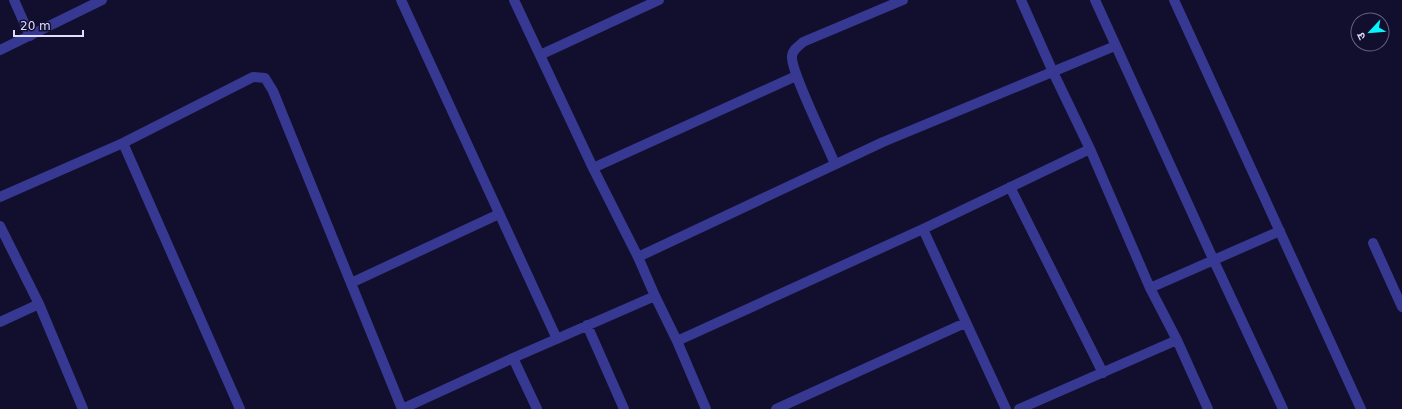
<svg xmlns="http://www.w3.org/2000/svg" width="1402" height="409" font-family="'DejaVu Sans','Noto Sans Devanagari',sans-serif">
<style>
.lines{fill:none;stroke-linecap:round;stroke-linejoin:round}
.minor{stroke:#363892;stroke-width:10}
</style>
<rect width="100%" height="100%" fill="#120f2e"/>
<g class="lines">
<!-- minor -->
<path class="minor" d="M 14,0 L 30,36
M 401,0 L 557,339
M 514,0 L 593,168 L 638,257 L 655,296 L 677,341 L 706,409
M 1021,0 L 1053,72 L 1090,149 L 1150,288 L 1177,340 L 1208,409
M 1095,0 L 1214,261 L 1283,409
M 1174,0 L 1361,409
M 0,50 L 102,0
M 540,55 L 659,0
M 123,143 L 240,409
M 835,164 C 828,146 790,70 792,56 C 793,49 798,47 803,42 L 903,0
M 593,168 L 796,76
M 1010,187 L 1103,373
M 0,197 L 123,143 L 253,77 L 265,78 L 273,91 L 402,409
M 0,226 L 39,304 L 83,409
M 923,229 L 1006,409
M 1373,243 L 1402,307
M 638,257 L 883,142 L 1115,46
M 351,283 L 499,214
M 1150,288 L 1280,231
M 0,322 L 39,304
M 587,325 L 624,409
M 677,341 L 923,229 L 1090,149
M 513,358 L 537,409
M 402,409 L 513,358 L 655,296
M 776,409 L 965,323
M 1019,409 L 1177,340"/>
</g>
<!-- north arrow -->
<g transform="translate(1370 32) rotate(244)"><circle r="19" fill="#120f2e" stroke="#646182"/>
<path d="M0-3L7 15L0 10L-7 15Z" fill="#08f5ff"/>
<text y="-6" font-size="11" font-weight="bold" text-anchor="middle" fill="#dedcff">उ</text>
</g>
<!-- scale -->
<path d="M14 30v6h69v-6" fill="none" stroke="#dedcff" stroke-width="2"/>
<text x="20" y="30" font-size="12" fill="#dedcff" stroke="#120f2e" stroke-width="3" paint-order="stroke">20 m</text>
</svg>
